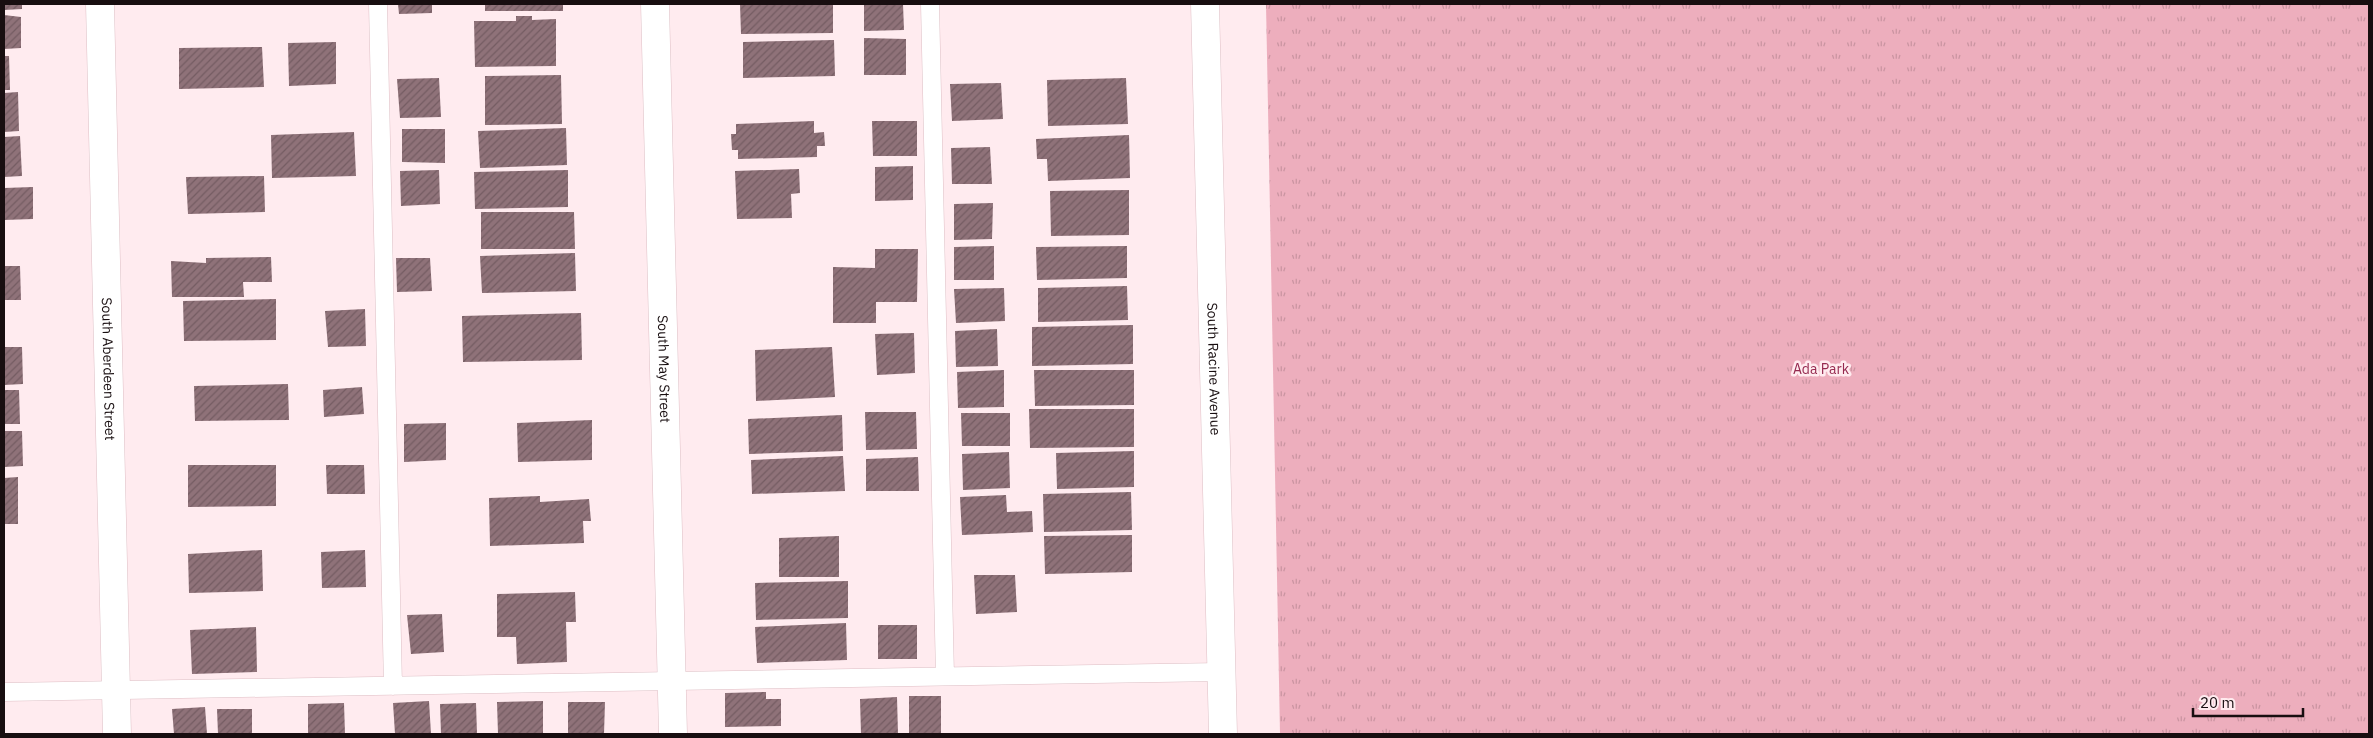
<svg xmlns="http://www.w3.org/2000/svg" width="2373" height="738" font-family="'IBM Plex Sans',sans-serif">
<style>
.park{fill:url(#park-tufts)}
.building{fill:url(#building-hatch)}
.lines{fill:none;stroke-linecap:round;stroke-linejoin:round}
.service-casing{stroke:#debfc5;stroke-width:19}
.minor-casing{stroke:#debfc5;stroke-width:29}
.service{stroke:#fff;stroke-width:18}
.minor{stroke:#fff;stroke-width:28}
.labels{text-anchor:middle;dominant-baseline:central;stroke-width:5;stroke-linejoin:round;paint-order:stroke}
.street-label{font-size:14px;fill:#180e10;stroke:#ffebef}
.park-label{font-size:14px;fill:#95294f;stroke:#ffebef}
</style>
<defs>
<pattern id="park-tufts" width="24" height="20" patternUnits="userSpaceOnUse" patternTransform="scale(1.25)"><rect width="24" height="20" fill="#edaebd"/><path d="M3 7l-1-3M5 7V3M7 7l1-3M15 17l-1-3M17 17v-4M19 17l1-3" fill="none" stroke="#ca94a1"/></pattern>
<pattern id="building-hatch" width="6" height="6" patternUnits="userSpaceOnUse" patternTransform="scale(1.25)"><rect width="6" height="6" fill="#8f7279"/><path d="M-1 1l2-2M0 6l6-6M5 7l2-2" fill="none" stroke="#745c62"/></pattern>
</defs>
<rect width="100%" height="100%" fill="#ffebef"/>
<!-- park -->
<path class="park" d="M 1266,4 L 2369,4 L 2369,734 L 1280,734 Z"/>
<!-- building -->
<path class="building" d="M 4,4 L 22,4 L 22,9 L 4,10 Z
M 398,4 L 432,4 L 432,13 L 399,14 Z
M 485,4 L 563,4 L 563,11 L 485,11 Z
M 740,4 L 833,4 L 833,33 L 741,34 Z
M 864,4 L 903,4 L 904,30 L 864,31 Z
M 4,15 L 21,17 L 21,48 L 4,49 Z
M 516,16 L 532,16 L 532,20 L 556,19 L 556,66 L 475,67 L 474,21 L 516,21 Z
M 864,38 L 906,39 L 906,75 L 864,75 Z
M 834,40 L 835,76 L 743,78 L 743,42 Z
M 336,42 L 336,84 L 289,86 L 288,43 Z
M 262,47 L 264,87 L 179,89 L 179,48 Z
M 4,56 L 9,56 L 10,90 L 4,90 Z
M 561,75 L 562,124 L 485,125 L 485,76 Z
M 439,78 L 441,117 L 400,118 L 397,79 Z
M 1126,78 L 1128,124 L 1048,126 L 1047,80 Z
M 1001,83 L 1003,119 L 952,121 L 950,84 Z
M 18,92 L 19,131 L 4,132 L 4,93 Z
M 814,121 L 814,133 L 824,132 L 825,146 L 817,146 L 817,157 L 738,159 L 738,150 L 732,150 L 731,134 L 736,134 L 736,124 Z
M 872,121 L 917,121 L 917,156 L 873,156 Z
M 566,128 L 567,165 L 480,168 L 478,131 Z
M 402,129 L 445,129 L 445,163 L 402,162 Z
M 354,132 L 356,176 L 272,178 L 271,135 Z
M 1129,135 L 1130,178 L 1048,181 L 1047,159 L 1037,159 L 1036,139 Z
M 20,136 L 22,176 L 4,177 L 4,137 Z
M 990,147 L 992,184 L 952,184 L 951,148 Z
M 913,166 L 913,200 L 875,201 L 875,167 Z
M 799,169 L 800,193 L 791,194 L 792,218 L 737,219 L 735,171 Z
M 439,170 L 440,204 L 401,206 L 400,171 Z
M 568,170 L 568,207 L 475,209 L 474,172 Z
M 264,176 L 265,212 L 188,214 L 186,177 Z
M 33,187 L 33,219 L 4,220 L 4,188 Z
M 1129,190 L 1129,235 L 1051,236 L 1050,191 Z
M 993,203 L 992,239 L 954,240 L 954,204 Z
M 481,212 L 574,212 L 575,249 L 481,249 Z
M 994,246 L 994,280 L 954,280 L 954,247 Z
M 1127,246 L 1127,278 L 1037,280 L 1036,247 Z
M 875,249 L 918,249 L 917,302 L 876,302 L 876,323 L 833,323 L 833,267 L 875,268 Z
M 575,253 L 576,291 L 482,293 L 480,256 Z
M 271,257 L 272,282 L 243,282 L 244,297 L 172,297 L 171,261 L 206,263 L 206,258 Z
M 396,258 L 430,258 L 432,291 L 397,292 Z
M 4,266 L 20,266 L 21,300 L 4,300 Z
M 1127,286 L 1128,320 L 1038,322 L 1038,288 Z
M 1004,288 L 1005,321 L 956,323 L 954,289 Z
M 276,299 L 276,340 L 184,341 L 183,301 Z
M 365,309 L 366,346 L 328,347 L 325,311 Z
M 581,313 L 582,360 L 463,362 L 462,316 Z
M 1133,325 L 1133,364 L 1032,366 L 1032,327 Z
M 997,329 L 998,366 L 956,367 L 955,331 Z
M 914,333 L 915,373 L 877,375 L 875,334 Z
M 4,347 L 22,347 L 23,384 L 4,385 Z
M 832,347 L 835,397 L 756,401 L 755,350 Z
M 1004,370 L 1004,407 L 958,408 L 957,372 Z
M 1034,370 L 1134,370 L 1134,405 L 1035,406 Z
M 288,384 L 289,420 L 195,421 L 194,386 Z
M 362,387 L 364,414 L 324,417 L 323,390 Z
M 4,390 L 19,390 L 20,424 L 4,424 Z
M 1029,409 L 1134,409 L 1134,447 L 1030,448 Z
M 865,412 L 916,412 L 917,449 L 866,450 Z
M 961,413 L 1010,413 L 1010,446 L 962,446 Z
M 842,415 L 843,451 L 749,454 L 748,419 Z
M 592,420 L 592,460 L 518,462 L 517,423 Z
M 446,423 L 446,460 L 404,462 L 404,424 Z
M 4,431 L 22,431 L 23,466 L 4,467 Z
M 1134,451 L 1134,487 L 1057,489 L 1056,453 Z
M 1009,452 L 1010,488 L 963,490 L 962,454 Z
M 843,456 L 845,491 L 752,494 L 751,460 Z
M 918,457 L 919,491 L 866,491 L 866,459 Z
M 188,465 L 276,465 L 276,506 L 188,507 Z
M 326,465 L 364,465 L 365,494 L 327,494 Z
M 18,477 L 18,524 L 4,524 L 4,478 Z
M 1131,492 L 1132,530 L 1044,532 L 1043,494 Z
M 1006,495 L 1007,512 L 1032,511 L 1033,532 L 962,535 L 960,497 Z
M 540,496 L 540,502 L 589,499 L 591,521 L 583,521 L 584,543 L 490,546 L 489,498 Z
M 1132,535 L 1132,572 L 1045,574 L 1044,536 Z
M 839,536 L 839,577 L 779,577 L 779,538 Z
M 262,550 L 263,591 L 189,593 L 188,554 Z
M 365,550 L 366,587 L 322,588 L 321,552 Z
M 974,575 L 1015,575 L 1017,612 L 976,614 Z
M 848,581 L 848,618 L 756,620 L 755,583 Z
M 575,592 L 576,622 L 566,622 L 567,662 L 517,664 L 516,637 L 497,637 L 497,594 Z
M 442,614 L 444,652 L 411,654 L 407,615 Z
M 846,623 L 847,660 L 757,663 L 755,627 Z
M 878,625 L 917,625 L 917,659 L 878,659 Z
M 256,627 L 257,672 L 192,674 L 190,630 Z
M 766,692 L 766,699 L 781,699 L 781,726 L 725,727 L 725,693 Z
M 909,696 L 941,696 L 941,734 L 909,734 Z
M 897,697 L 898,734 L 861,734 L 860,699 Z
M 429,701 L 431,734 L 395,734 L 393,703 Z
M 543,701 L 543,734 L 498,734 L 497,702 Z
M 568,702 L 605,702 L 604,734 L 568,734 Z
M 344,703 L 345,734 L 308,734 L 308,704 Z
M 476,703 L 477,734 L 441,734 L 440,704 Z
M 205,707 L 207,734 L 174,734 L 172,709 Z
M 217,709 L 252,709 L 252,734 L 218,734 Z"/>
<g class="lines">
<!-- service casing -->
<g class="service-casing">
<path id="service" d="M 378,4 L 393,686
M 930,4 L 945,676
M 4,692 L 1221,672"/>
</g>
<!-- minor casing -->
<g class="minor-casing">
<g id="minor">
<path id="s1" d="M 100,4 L 117,734"/>
<path id="s2" d="M 655,4 L 673,734"/>
<path id="s3" d="M 1205,4 L 1223,734"/>
</g>
</g>
<!-- service -->
<use href="#service" class="service"/>
<!-- minor -->
<use href="#minor" class="minor"/>
</g>
<g class="labels">
<!-- street labels -->
<g class="street-label">
<text stroke="none"><textPath href="#s1" startOffset="365">South Aberdeen Street</textPath></text>
<text stroke="none"><textPath href="#s2" startOffset="365">South May Street</textPath></text>
<text stroke="none"><textPath href="#s3" startOffset="365">South Racine Avenue</textPath></text>
</g>
<!-- park labels -->
<g class="park-label">
<text x="1821" y="369">Ada Park</text>
</g>
</g>
<!-- border -->
<rect width="2373" height="738" fill="none" stroke="#180e10" stroke-width="10"/>
<!-- scale -->
<path d="M2193 708v8h110v-8" fill="none" stroke="#180e10" stroke-width="2.5"/>
<text x="2200" y="708" font-size="15" fill="#180e10" stroke="#ffebef" stroke-width="4" paint-order="stroke">20 m</text>
</svg>
